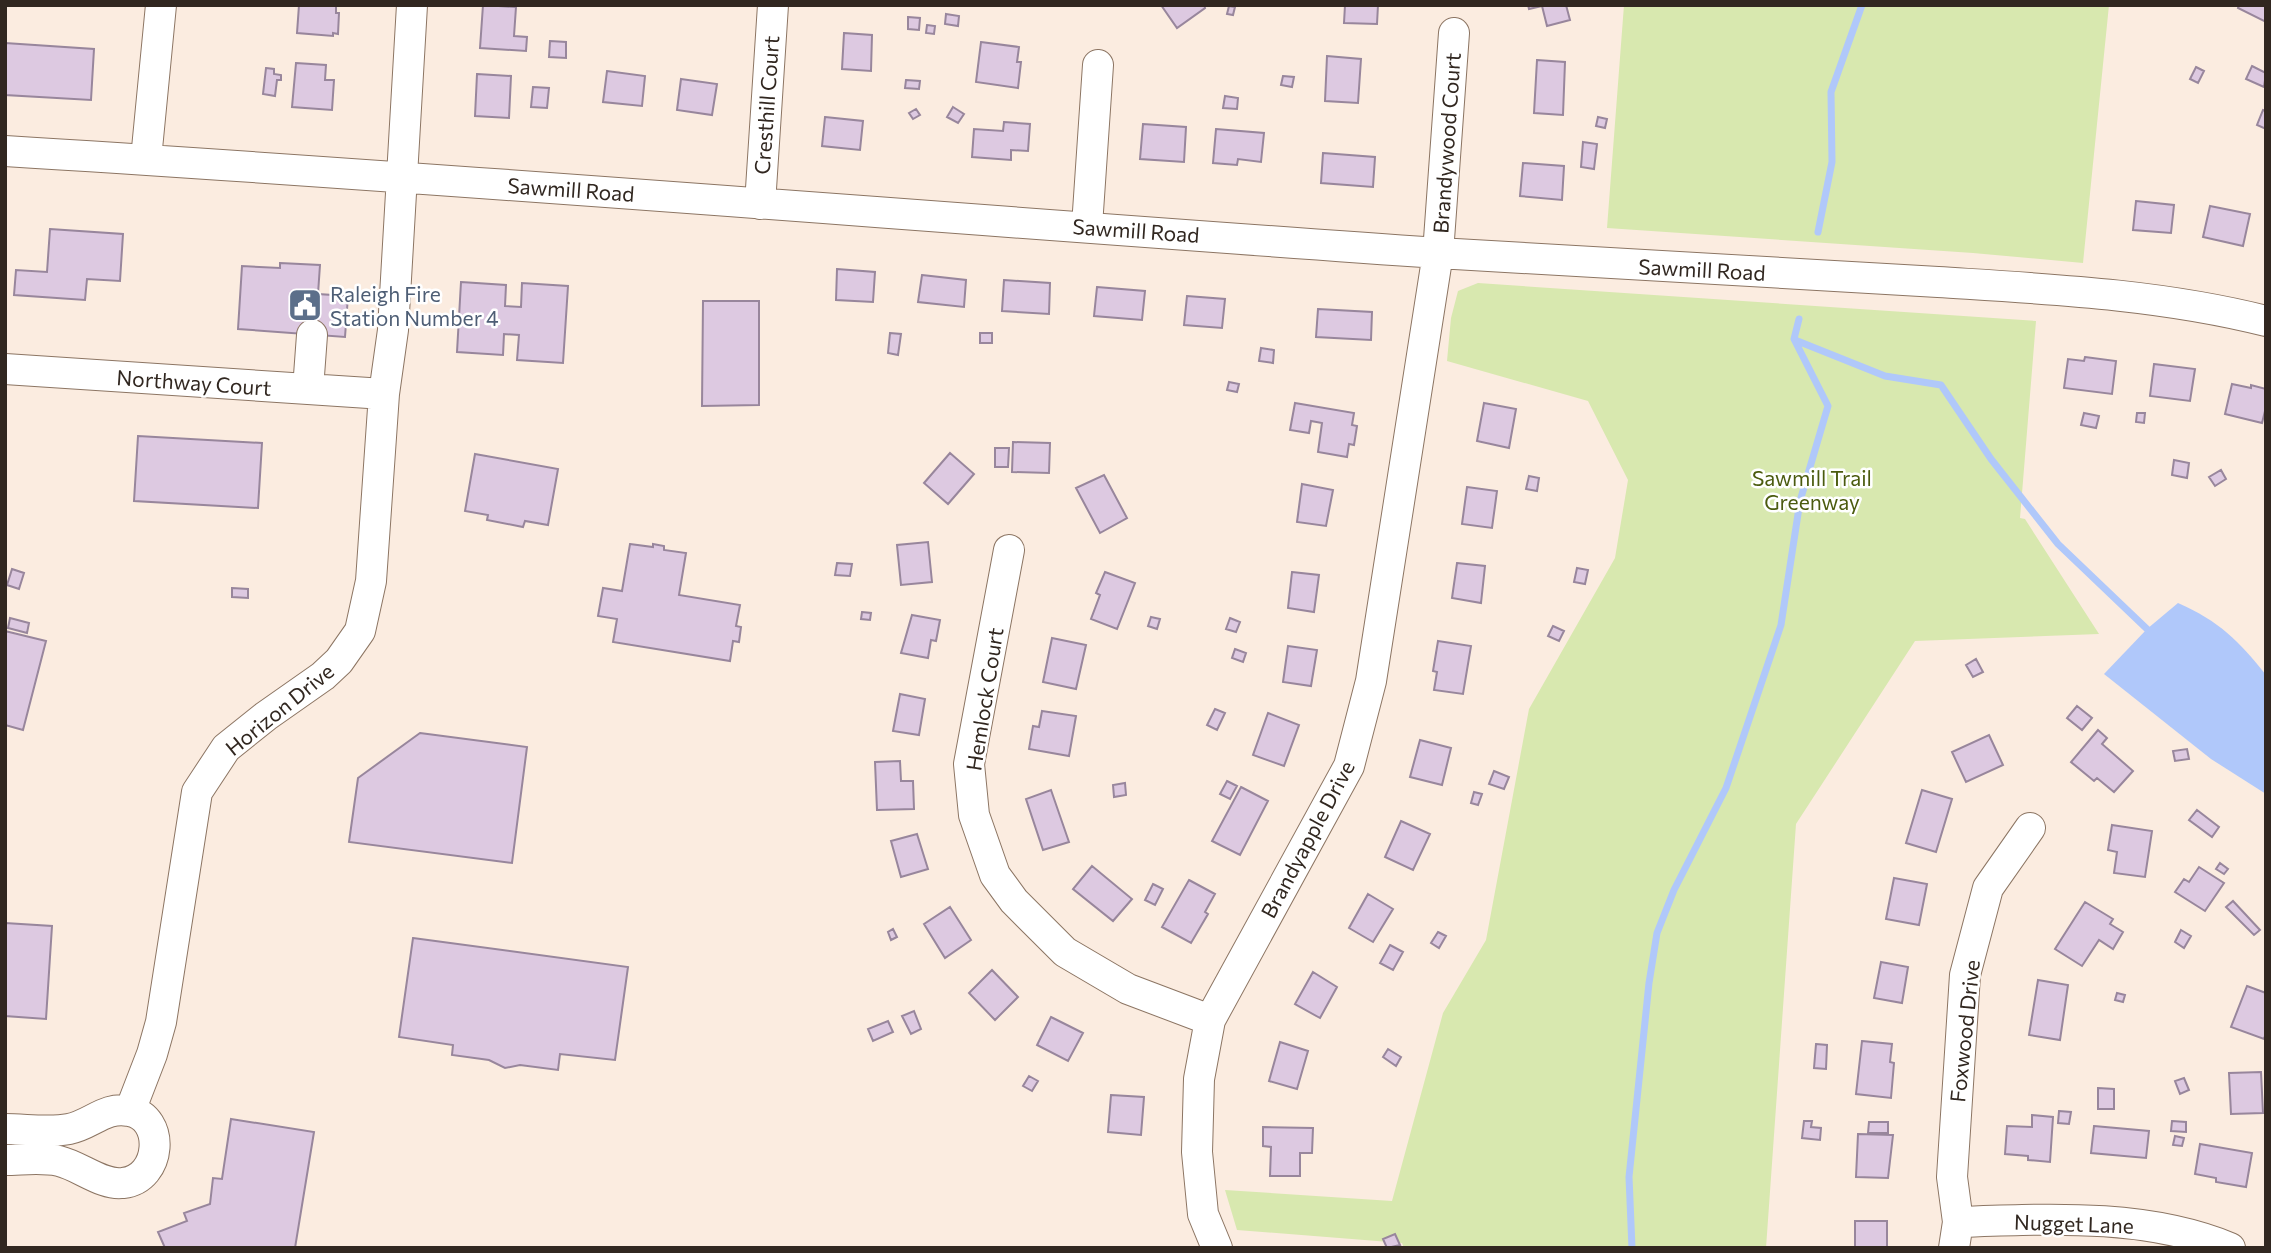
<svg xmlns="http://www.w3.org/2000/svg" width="2271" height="1253" font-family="Commissioner,sans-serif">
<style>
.green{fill:#d8e8af}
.water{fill:#b0c8fa}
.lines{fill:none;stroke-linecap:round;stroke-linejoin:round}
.stream{stroke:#b0c8fa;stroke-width:7}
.building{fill:#ddc9e1;stroke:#98869c;stroke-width:2}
.minor-casing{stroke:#8c7563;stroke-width:32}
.minor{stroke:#fff;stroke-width:30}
.labels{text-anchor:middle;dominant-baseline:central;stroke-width:5;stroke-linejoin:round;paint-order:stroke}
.street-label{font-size:21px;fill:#312720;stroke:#fff}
.service-label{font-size:21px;fill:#4e5e75;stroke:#fff;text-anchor:start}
.park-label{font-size:21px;fill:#4b5b0f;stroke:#fff}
</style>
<rect width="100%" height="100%" fill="#fbece0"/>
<!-- green -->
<path class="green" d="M 1624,5 L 2109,5 L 2083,263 L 1973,253 L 1607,228 Z
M 1478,283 L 2036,321 L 2020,518 L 2025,519 L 2099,634 L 1915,641 L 1796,824 L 1766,1248 L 1404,1248 L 1402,1243 L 1237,1230 L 1225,1190 L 1392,1201 L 1443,1013 L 1486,940 L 1529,709 L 1615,558 L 1628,480 L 1588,401 L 1447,361 L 1451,318 L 1458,291 Z"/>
<!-- water -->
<path class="water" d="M 2178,603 C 2220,622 2237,639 2266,675 L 2266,794 L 2211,759 L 2104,674 L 2147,629 Z"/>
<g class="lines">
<!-- stream -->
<path class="stream" d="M 1818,232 L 1832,162 L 1831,92 L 1862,5
M 1795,340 L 1885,376 L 1941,385 L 1991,459 L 2058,544 L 2147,629
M 1632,1248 L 1629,1177 L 1649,983 L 1657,933 L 1674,890 L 1726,788 L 1781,625 L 1800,501 L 1828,406 L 1794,339 L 1799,319"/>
</g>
<!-- building -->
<path class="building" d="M 299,5 L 336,5 L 336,13 L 339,13 L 338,34 L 333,33 L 333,36 L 297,33 Z
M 483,5 L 516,7 L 514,36 L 527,37 L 526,51 L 480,48 Z
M 1161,5 L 1204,5 L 1205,8 L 1177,28 Z
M 1345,5 L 1378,5 L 1377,24 L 1344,23 Z
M 1528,5 L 1566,5 L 1570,20 L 1547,26 L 1542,6 L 1529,9 Z
M 2239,5 L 2266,5 L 2266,22 L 2238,8 Z
M 1229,6 L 1235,7 L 1233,15 L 1227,14 Z
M 946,14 L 959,16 L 958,26 L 945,24 Z
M 908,17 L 920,18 L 919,30 L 908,29 Z
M 927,25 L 935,26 L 934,34 L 926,33 Z
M 844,33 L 872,35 L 871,71 L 842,69 Z
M 550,41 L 566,42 L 566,58 L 549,57 Z
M 981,42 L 1019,47 L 1017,62 L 1021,62 L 1018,88 L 976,82 Z
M 5,43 L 94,49 L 91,100 L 5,95 Z
M 1327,56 L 1361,59 L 1358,103 L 1325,101 Z
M 1537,60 L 1565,62 L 1563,115 L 1534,113 Z
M 296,63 L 326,65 L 325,80 L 334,80 L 332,110 L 292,107 Z
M 2252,66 L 2266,73 L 2264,87 L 2246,79 Z
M 2196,67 L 2204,71 L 2198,83 L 2190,79 Z
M 266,68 L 274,69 L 274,74 L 281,75 L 281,80 L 277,80 L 275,96 L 263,94 Z
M 607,71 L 645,76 L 642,106 L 603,102 Z
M 477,74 L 511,76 L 509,118 L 475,116 Z
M 1283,76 L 1294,77 L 1292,87 L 1281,85 Z
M 681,79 L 717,84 L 712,115 L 677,110 Z
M 906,80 L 920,81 L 919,89 L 905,88 Z
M 533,87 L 549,88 L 547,108 L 531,107 Z
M 1225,96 L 1238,98 L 1237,109 L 1223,108 Z
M 953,107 L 964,114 L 958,123 L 947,117 Z
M 916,109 L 920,115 L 913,119 L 909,113 Z
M 2263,110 L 2266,111 L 2266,129 L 2257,125 Z
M 825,117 L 863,121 L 860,150 L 822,146 Z
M 1598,117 L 1607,119 L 1605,128 L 1596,126 Z
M 1004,122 L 1030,124 L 1028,151 L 1011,150 L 1011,160 L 972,157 L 974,129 L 1003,131 Z
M 1143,124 L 1186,127 L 1184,162 L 1140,159 Z
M 1216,129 L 1264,133 L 1261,162 L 1238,159 L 1237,165 L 1213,163 Z
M 1583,142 L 1597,144 L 1594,169 L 1581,167 Z
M 1323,153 L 1375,157 L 1373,187 L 1321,183 Z
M 1523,163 L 1564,166 L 1562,200 L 1520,196 Z
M 2136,201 L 2174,205 L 2171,233 L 2133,230 Z
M 2210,206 L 2250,214 L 2243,246 L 2203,237 Z
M 50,229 L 123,234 L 120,281 L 87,279 L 85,300 L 14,295 L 16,270 L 47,272 Z
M 280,263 L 320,265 L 318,294 L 348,296 L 345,337 L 238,329 L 242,266 L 280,268 Z
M 837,269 L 875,272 L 873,302 L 836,300 Z
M 922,275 L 966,280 L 964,307 L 918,302 Z
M 1004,280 L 1050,283 L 1049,314 L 1002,311 Z
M 461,282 L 506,285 L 505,306 L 521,307 L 522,283 L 568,286 L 563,363 L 517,360 L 519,335 L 504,334 L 503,355 L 457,352 Z
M 1097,287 L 1145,291 L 1142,320 L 1094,316 Z
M 1187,296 L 1225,299 L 1222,328 L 1184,325 Z
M 703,301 L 759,301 L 759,405 L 702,406 Z
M 1318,309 L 1372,312 L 1371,340 L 1316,337 Z
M 890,333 L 901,334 L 898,355 L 888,353 Z
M 980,333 L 992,333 L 992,343 L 980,343 Z
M 1261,348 L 1274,350 L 1273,363 L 1259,361 Z
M 2085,357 L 2116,361 L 2112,394 L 2064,388 L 2068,359 L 2084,361 Z
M 2154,364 L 2195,369 L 2190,401 L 2150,396 Z
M 1229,382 L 1239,384 L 1237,392 L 1227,390 Z
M 2232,384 L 2251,388 L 2251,385 L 2266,389 L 2266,407 L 2262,423 L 2225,414 Z
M 1295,403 L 1354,413 L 1352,425 L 1357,426 L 1354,445 L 1349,444 L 1347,457 L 1318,452 L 1322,423 L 1311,421 L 1309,433 L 1290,430 Z
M 1484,403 L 1516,409 L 1509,448 L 1477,441 Z
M 2084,413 L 2099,416 L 2096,428 L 2081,425 Z
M 2137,413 L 2145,413 L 2144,423 L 2136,422 Z
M 138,436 L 262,443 L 258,508 L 134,501 Z
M 1013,442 L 1050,443 L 1049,473 L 1012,472 Z
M 995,448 L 1009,448 L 1008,467 L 995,467 Z
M 950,453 L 974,474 L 948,504 L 924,483 Z
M 475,454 L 558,469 L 548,525 L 525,521 L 523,527 L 487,520 L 488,515 L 465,511 Z
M 2174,460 L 2189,463 L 2187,478 L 2172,475 Z
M 2221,470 L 2226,479 L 2215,486 L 2209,477 Z
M 1104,475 L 1127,518 L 1100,533 L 1076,488 Z
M 1529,476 L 1539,478 L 1537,491 L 1526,489 Z
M 1302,484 L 1333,490 L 1326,526 L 1297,522 Z
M 1467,487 L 1497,491 L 1492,528 L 1462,524 Z
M 928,542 L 932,582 L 901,585 L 897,545 Z
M 630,544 L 653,547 L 653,544 L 664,546 L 664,550 L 686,553 L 679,595 L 740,605 L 736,626 L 741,627 L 739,642 L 733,641 L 730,661 L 613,642 L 617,619 L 598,616 L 603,588 L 622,591 Z
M 837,563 L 852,564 L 850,576 L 835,575 Z
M 1457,563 L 1485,566 L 1481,603 L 1452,598 Z
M 1577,568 L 1588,570 L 1585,584 L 1574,582 Z
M 12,569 L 24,573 L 19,589 L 7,585 Z
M 1105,572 L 1135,583 L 1117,629 L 1091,619 L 1100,595 L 1096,593 Z
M 1292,572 L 1319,575 L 1314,612 L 1288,608 Z
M 232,588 L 248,589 L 248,598 L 232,597 Z
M 862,612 L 871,613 L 870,620 L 861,619 Z
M 912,615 L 940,620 L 936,641 L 931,640 L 928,658 L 901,653 Z
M 1151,617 L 1160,619 L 1157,629 L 1148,626 Z
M 10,618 L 29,623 L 27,633 L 8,628 Z
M 1230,618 L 1240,622 L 1236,632 L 1226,629 Z
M 1553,626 L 1564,631 L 1559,641 L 1548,636 Z
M 5,631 L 46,641 L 23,730 L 5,725 Z
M 1052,638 L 1086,645 L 1076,689 L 1043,682 Z
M 1438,641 L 1471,646 L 1463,694 L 1434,690 L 1437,672 L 1433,671 Z
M 1288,646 L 1317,650 L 1311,686 L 1283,682 Z
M 1235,649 L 1246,653 L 1243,662 L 1232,658 Z
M 1976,659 L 1983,672 L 1973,677 L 1966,665 Z
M 900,694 L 925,699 L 919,735 L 893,731 Z
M 2077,706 L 2092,718 L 2082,730 L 2067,718 Z
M 1215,709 L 1225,713 L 1217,730 L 1207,725 Z
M 1042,711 L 1076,716 L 1069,756 L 1029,749 L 1033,726 L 1039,727 Z
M 1268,713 L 1299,725 L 1284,766 L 1253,755 Z
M 2098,730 L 2107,738 L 2102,744 L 2133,771 L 2114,792 L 2097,778 L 2094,781 L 2071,762 Z
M 420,733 L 527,747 L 512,863 L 349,842 L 358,778 Z
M 1989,735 L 2003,765 L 1966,782 L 1952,752 Z
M 1420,740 L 1451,748 L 1442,785 L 1410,777 Z
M 2187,749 L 2189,759 L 2175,761 L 2173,751 Z
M 900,761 L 901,781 L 913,781 L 914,809 L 877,810 L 875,762 Z
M 1494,771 L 1509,777 L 1504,789 L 1489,784 Z
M 1227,781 L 1237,786 L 1230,799 L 1220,794 Z
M 1125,783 L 1126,795 L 1114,797 L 1113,785 Z
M 1241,787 L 1268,801 L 1240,855 L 1212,841 Z
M 1051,790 L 1069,842 L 1043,850 L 1026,799 Z
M 1922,790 L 1952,799 L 1936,852 L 1906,843 Z
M 1474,792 L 1482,794 L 1478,805 L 1471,803 Z
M 2197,810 L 2219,827 L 2212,837 L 2189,820 Z
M 1401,821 L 1430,834 L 1413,870 L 1385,857 Z
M 2112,825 L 2152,831 L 2145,877 L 2114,873 L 2117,852 L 2108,850 Z
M 917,834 L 928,869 L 901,877 L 891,841 Z
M 2220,863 L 2228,869 L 2224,874 L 2216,869 Z
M 1092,866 L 1132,899 L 1113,921 L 1073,889 Z
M 2199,867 L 2224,883 L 2205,911 L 2175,892 L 2184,879 L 2189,882 Z
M 1894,878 L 1927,884 L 1919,925 L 1886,919 Z
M 1189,880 L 1215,894 L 1205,912 L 1208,914 L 1191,943 L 1162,927 Z
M 1153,884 L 1163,889 L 1155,905 L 1145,900 Z
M 1368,894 L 1393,909 L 1373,942 L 1349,928 Z
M 2233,901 L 2260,930 L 2254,935 L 2226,907 Z
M 2085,902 L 2113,919 L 2110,924 L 2123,932 L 2113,949 L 2099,940 L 2082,966 L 2055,949 Z
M 950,907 L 971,940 L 945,958 L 924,924 Z
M 5,923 L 52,926 L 46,1019 L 5,1016 Z
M 893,929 L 897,937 L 891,940 L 888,932 Z
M 2181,930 L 2191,936 L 2184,948 L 2175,942 Z
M 1438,932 L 1446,936 L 1439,948 L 1431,943 Z
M 413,938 L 628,967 L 615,1060 L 560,1054 L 558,1070 L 520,1065 L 505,1068 L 489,1060 L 452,1055 L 453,1045 L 399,1037 Z
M 1390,945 L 1403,952 L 1393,970 L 1380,963 Z
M 1881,962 L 1908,967 L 1902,1003 L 1874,998 Z
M 992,970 L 1018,997 L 995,1020 L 969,993 Z
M 1313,972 L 1337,987 L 1320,1018 L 1295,1004 Z
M 2038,980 L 2068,985 L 2060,1040 L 2029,1035 Z
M 2247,986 L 2266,993 L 2266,1033 L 2264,1039 L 2231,1027 Z
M 2117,993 L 2125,995 L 2123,1002 L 2115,1000 Z
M 914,1011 L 921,1029 L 911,1034 L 902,1016 Z
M 1051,1017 L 1083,1033 L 1068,1061 L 1037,1045 Z
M 888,1021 L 893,1032 L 873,1041 L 868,1029 Z
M 1862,1041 L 1892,1044 L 1890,1062 L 1894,1063 L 1891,1098 L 1856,1094 Z
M 1280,1042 L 1308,1051 L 1297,1089 L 1269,1081 Z
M 1816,1044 L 1827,1045 L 1826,1069 L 1814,1068 Z
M 1388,1049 L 1401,1057 L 1396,1066 L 1383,1057 Z
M 2261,1072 L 2263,1113 L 2231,1114 L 2229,1073 Z
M 1029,1076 L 1038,1081 L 1032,1091 L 1023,1086 Z
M 2184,1078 L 2189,1090 L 2180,1094 L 2175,1081 Z
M 2098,1088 L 2114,1089 L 2114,1109 L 2098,1109 Z
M 1111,1095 L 1144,1097 L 1141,1135 L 1108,1132 Z
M 2059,1111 L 2071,1112 L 2069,1124 L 2058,1123 Z
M 2032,1115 L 2053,1117 L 2050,1162 L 2028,1160 L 2028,1156 L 2005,1154 L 2007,1126 L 2032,1127 Z
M 231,1119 L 314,1132 L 295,1248 L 165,1248 L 158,1232 L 187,1221 L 184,1213 L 210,1204 L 213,1178 L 222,1179 Z
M 1804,1121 L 1812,1121 L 1811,1127 L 1821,1128 L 1820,1140 L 1802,1138 Z
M 2172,1121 L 2186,1122 L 2186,1132 L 2171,1131 Z
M 1869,1122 L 1888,1122 L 1888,1133 L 1868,1133 Z
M 2094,1126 L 2149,1131 L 2146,1158 L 2091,1153 Z
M 1263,1127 L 1313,1128 L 1312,1153 L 1300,1153 L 1300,1176 L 1270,1176 L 1271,1147 L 1263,1146 Z
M 1858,1134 L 1893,1135 L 1888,1178 L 1856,1177 Z
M 2175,1136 L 2184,1138 L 2182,1146 L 2173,1145 Z
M 2200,1144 L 2252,1153 L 2246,1187 L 2216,1182 L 2216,1178 L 2195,1174 Z
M 1855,1221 L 1887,1221 L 1887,1248 L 1855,1248 Z
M 1395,1234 L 1400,1245 L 1387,1248 L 1383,1239 Z"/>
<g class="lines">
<!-- minor casing -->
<g class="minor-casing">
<path id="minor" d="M 5,151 C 483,180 960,220 1438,253 C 1604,264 1771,272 1938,282 C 2047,289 2159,294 2266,321
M 146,159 L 161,5
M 760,204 L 773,5
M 1087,226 L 1098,65
M 5,369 L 384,394
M 308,389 L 312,335
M 1009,550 L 969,764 L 974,815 L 995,875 L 1014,901 L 1065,952 L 1128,989 L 1210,1020
M 130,1111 L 152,1054 L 161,1022 L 197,792 L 226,748 L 266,716 L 323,676 L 339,661 L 360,631 L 371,581 L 384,394 L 393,330 L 412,5
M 5,1129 C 26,1129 49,1133 69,1129 C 91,1125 105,1106 129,1111 C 166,1117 162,1179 123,1183 C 103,1186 80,1166 59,1161 C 42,1157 22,1160 5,1160
M 1958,1222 C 2047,1219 2146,1213 2230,1248
M 1217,1248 L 1203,1214 L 1197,1152 L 1199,1079 L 1210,1020 L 1349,766 L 1371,681 L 1438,253 L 1454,33
M 1954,1248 L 1958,1222 L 1952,1177 L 1965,975 L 1988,888 L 2030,828"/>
</g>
<!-- minor -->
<use href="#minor" class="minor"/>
</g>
<!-- icons -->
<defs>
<g id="civic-square" transform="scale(1.75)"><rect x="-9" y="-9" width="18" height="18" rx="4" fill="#5c6f8a" stroke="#fff"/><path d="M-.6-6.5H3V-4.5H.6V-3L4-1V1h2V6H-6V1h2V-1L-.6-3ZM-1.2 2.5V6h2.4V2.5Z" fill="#fff"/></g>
</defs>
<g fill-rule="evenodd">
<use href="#civic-square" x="305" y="305"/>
</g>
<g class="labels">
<!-- street labels -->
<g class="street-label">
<text transform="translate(766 105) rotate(-86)">Cresthill Court</text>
<text transform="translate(1446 143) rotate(-86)">Brandywood Court</text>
<text transform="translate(571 189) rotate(4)">Sawmill Road</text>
<text transform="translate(1136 230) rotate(4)">Sawmill Road</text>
<text transform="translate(1702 269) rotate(3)">Sawmill Road</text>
<text transform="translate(194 382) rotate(4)">Northway Court</text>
<text transform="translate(984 699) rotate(-81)">Hemlock Court</text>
<text transform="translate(279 709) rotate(-39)">Horizon Drive</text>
<text transform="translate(1307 839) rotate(-62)">Brandyapple Drive</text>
<text transform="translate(1964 1031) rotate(-84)">Foxwood Drive</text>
<text transform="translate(2074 1223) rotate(2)">Nugget Lane</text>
</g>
<!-- service labels -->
<g class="service-label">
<text x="330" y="293">Raleigh Fire<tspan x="330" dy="24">Station Number 4</tspan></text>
</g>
<!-- park labels -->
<g class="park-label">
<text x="1812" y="477">Sawmill Trail<tspan x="1812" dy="24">Greenway</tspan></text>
</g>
</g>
<!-- border -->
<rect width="2271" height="1253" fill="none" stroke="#312720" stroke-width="14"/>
</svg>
